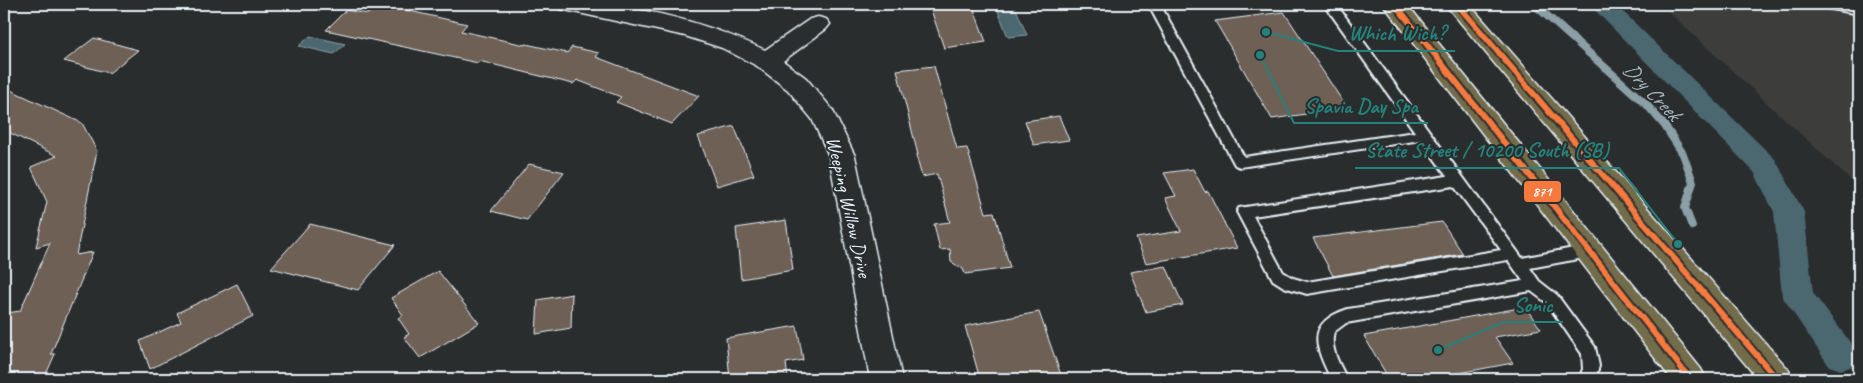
<svg xmlns="http://www.w3.org/2000/svg" width="1863" height="383" font-family="Caveat,sans-serif">
<style>
.built{fill:#3e3d3a}
.water{fill:#4c6870;stroke:#8a9fa6}
.lines{fill:none;stroke-linecap:round;stroke-linejoin:round}
.stream{stroke:#8a9fa6;stroke-width:8}
.canal{fill:#4c6870;fill-rule:evenodd}
.building{fill:#6e6155;stroke:#e8f1f8}
.service-casing{stroke:#e8f1f8;stroke-width:4}
.minor-casing{stroke:#e8f1f8;stroke-width:3}
.primary-casing{stroke:#e8f1f8;stroke-width:3}
.service{fill:#2a2d2e;fill-rule:evenodd}
.minor{fill:#2a2d2e;fill-rule:evenodd}
.primary{fill:#726c4b;fill-rule:evenodd}
.bus-1-casing{stroke:#2a2d2e;stroke-width:10}
.bus-1{stroke:#f6793e;stroke-width:6}
.labels{text-anchor:middle;dominant-baseline:central;stroke-width:4;stroke-linejoin:round;paint-order:stroke}
.street-label{font-size:20px;fill:#e8f1f8;stroke:#2a2d2e}
.water-label{font-size:21px;font-style:italic;fill:#aabac2;stroke:#2a2d2e}
.leader{fill:none;stroke:#25827c;stroke-width:2}
.callout-dot{fill:#25827c;stroke:#2a2d2e;stroke-width:2}
.callout-label{font-size:21px;text-anchor:middle;font-weight:bold;fill:#25827c;stroke:#2a2d2e;stroke-width:4;stroke-linejoin:round;paint-order:stroke}
.line-badge{stroke:#2a2d2e;stroke-width:2}
.badge-label{font-size:14px;text-anchor:middle;font-weight:bold;fill:#fff}
</style>
<rect width="100%" height="100%" fill="#2a2d2e"/>
<filter id="ink" filterUnits="userSpaceOnUse"><feTurbulence type="fractalNoise" baseFrequency=".02" numOctaves="2"/><feDisplacementMap in="SourceGraphic" scale="10" xChannelSelector="R" yChannelSelector="G"/><feConvolveMatrix kernelMatrix="1 2 1 2 8 2 1 2 1" color-interpolation-filters="sRGB"/></filter>
<g filter="url(#ink)">
<!-- built -->
<path class="built" d="M 1660,4 L 1837,4 L 1842,8 L 1859,6 L 1859,188 Z"/>
<!-- water -->
<path class="water" d="M 1016,9 L 1027,35 L 1008,37 L 998,11 Z
M 310,36 L 345,44 L 334,54 L 299,46 Z"/>
<g class="lines">
<!-- stream -->
<path class="stream" d="M 1534,4 L 1647,105 L 1665,126 L 1683,154 L 1693,182 L 1685,208 L 1692,226"/>
<!-- canal -->
<path class="canal" d="M 1589,4 L 1615,4 L 1775,159 L 1804,212 L 1813,293 L 1853,346 L 1857,356 L 1853,366 L 1841,370 L 1829,366 L 1782,296 L 1774,212 L 1754,172 Z"/>
</g>
<!-- building -->
<path class="building" d="M 379,4 L 467,24 L 461,31 L 525,45 L 526,44 L 567,53 L 572,47 L 599,53 L 596,57 L 699,96 L 672,124 L 616,102 L 621,97 L 577,80 L 573,84 L 479,61 L 478,63 L 326,30 L 346,10 L 368,14 Z
M 929,4 L 972,4 L 986,42 L 944,48 Z
M 1284,12 L 1347,108 L 1272,119 L 1215,21 Z
M 94,38 L 138,50 L 109,73 L 64,61 Z
M 934,66 L 957,149 L 967,148 L 986,213 L 994,212 L 1010,268 L 965,274 L 963,269 L 951,262 L 950,249 L 940,250 L 934,224 L 950,222 L 937,174 L 922,177 L 916,155 L 918,155 L 897,70 Z
M 4,87 L 82,123 L 97,151 L 76,255 L 93,252 L 51,354 L 55,354 L 44,379 L 4,379 L 4,321 L 7,313 L 20,311 L 50,243 L 36,247 L 47,202 L 31,167 L 57,156 L 4,130 Z
M 1059,116 L 1069,140 L 1034,145 L 1025,121 Z
M 734,126 L 754,175 L 717,186 L 698,136 Z
M 529,164 L 564,172 L 527,220 L 491,211 Z
M 1193,169 L 1205,192 L 1208,191 L 1237,248 L 1146,263 L 1136,238 L 1181,231 L 1165,198 L 1176,196 L 1164,173 Z
M 786,220 L 793,270 L 741,279 L 736,228 Z
M 1442,222 L 1463,254 L 1333,276 L 1313,238 Z
M 310,224 L 395,245 L 358,290 L 271,268 Z
M 1166,266 L 1183,305 L 1146,312 L 1130,272 Z
M 438,271 L 479,323 L 420,358 L 404,337 L 409,334 L 398,318 L 403,315 L 391,298 Z
M 237,284 L 253,316 L 150,369 L 140,341 L 181,322 L 177,313 Z
M 572,294 L 571,328 L 536,334 L 538,300 Z
M 1525,307 L 1541,329 L 1495,337 L 1513,363 L 1427,379 L 1389,379 L 1364,336 Z
M 1039,312 L 1061,375 L 1041,379 L 980,379 L 965,326 Z
M 797,326 L 803,360 L 786,363 L 788,379 L 730,379 L 726,338 Z"/>
<g class="lines">
<!-- service casing -->
<g class="service-casing">
<path id="service" d="M 1148,4 L 1160,4 L 1244,157 L 1415,132 L 1324,4 L 1336,4 L 1522,258 L 1589,245 L 1594,247 L 1596,251 L 1594,255 L 1589,257 L 1530,268 L 1539,281 L 1557,295 L 1595,347 L 1599,366 L 1595,379 L 1579,379 L 1583,369 L 1582,354 L 1547,303 L 1531,291 L 1346,323 L 1334,332 C 1329,348 1340,365 1347,379 L 1331,379 C 1315,346 1305,323 1348,309 L 1523,281 L 1508,260 L 1307,294 L 1284,287 L 1273,280 L 1237,212 L 1239,208 L 1447,176 L 1421,140 L 1240,167 L 1235,165 ZM 1454,186 L 1501,250 L 1307,282 L 1293,278 L 1283,272 L 1253,216 Z
M 1820,4 L 1844,4 L 1859,6 L 1859,14 L 1826,8 Z"/>
</g>
<!-- minor casing -->
<g class="minor-casing">
<path id="minor" d="M 556,4 C 624,0 704,21 765,50 L 810,19 L 818,17 L 826,19 L 830,24 L 826,29 L 783,61 L 806,78 L 832,109 L 855,156 L 902,379 L 870,379 L 829,156 L 812,119 L 788,90 L 757,66 L 722,48 L 685,36 L 560,9 Z"/>
</g>
<!-- primary casing -->
<g class="primary-casing">
<path id="primary" d="M 1383,4 L 1407,4 L 1701,369 L 1706,379 L 1671,379 Z
M 1445,4 L 1469,4 L 1788,369 L 1793,379 L 1758,379 Z"/>
</g>
<!-- service -->
<use href="#service" class="service"/>
<!-- minor -->
<use href="#minor" class="minor"/>
<!-- primary -->
<use href="#primary" class="primary"/>
<!-- bus-1 casing -->
<g class="bus-1-casing">
<path id="bus-1" d="M 1395,4 L 1690,379
M 1457,4 L 1777,379"/>
</g>
<!-- bus-1 -->
<use href="#bus-1" class="bus-1"/>
</g>
</g>
<g class="labels">
<!-- street labels -->
<g class="street-label">
<text transform="translate(849 207) rotate(77)">Weeping Willow Drive</text>
</g>
<!-- water labels -->
<g class="water-label">
<text transform="translate(1652 91) rotate(46)">Dry Creek</text>
</g>
</g>
<!-- callouts -->
<path class="leader" d="M1266 32L1338 51H1455M1260 55L1294 123H1428M1678 244L1619 168H1355M1438 350L1504 322H1563"/>
<g class="callout-dot">
<circle cx="1266" cy="32" r="5"/>
<circle cx="1260" cy="55" r="5"/>
<circle cx="1678" cy="244" r="5"/>
<circle cx="1438" cy="350" r="5"/>
</g>
<g class="callout-label">
<text x="1397" y="40">Which Wich?</text>
<text x="1361" y="113">Spavia Day Spa</text>
<text x="1487" y="157">State Street / 10200 South (SB)</text>
<text x="1533" y="312">Sonic</text>
</g>
<rect class="line-badge" x="1523" y="180" width="39" height="23" rx="5" fill="#f6793e"/>
<g class="badge-label">
<text x="1542" y="196">871</text>
</g>
<!-- margin -->
<rect width="1863" height="383" fill="none" stroke="#2a2d2e" stroke-width="20"/>
<rect x="10" y="10" width="1843" height="363" fill="none" stroke="#e8f1f8" stroke-width="2" filter="url(#ink)"/>
</svg>
